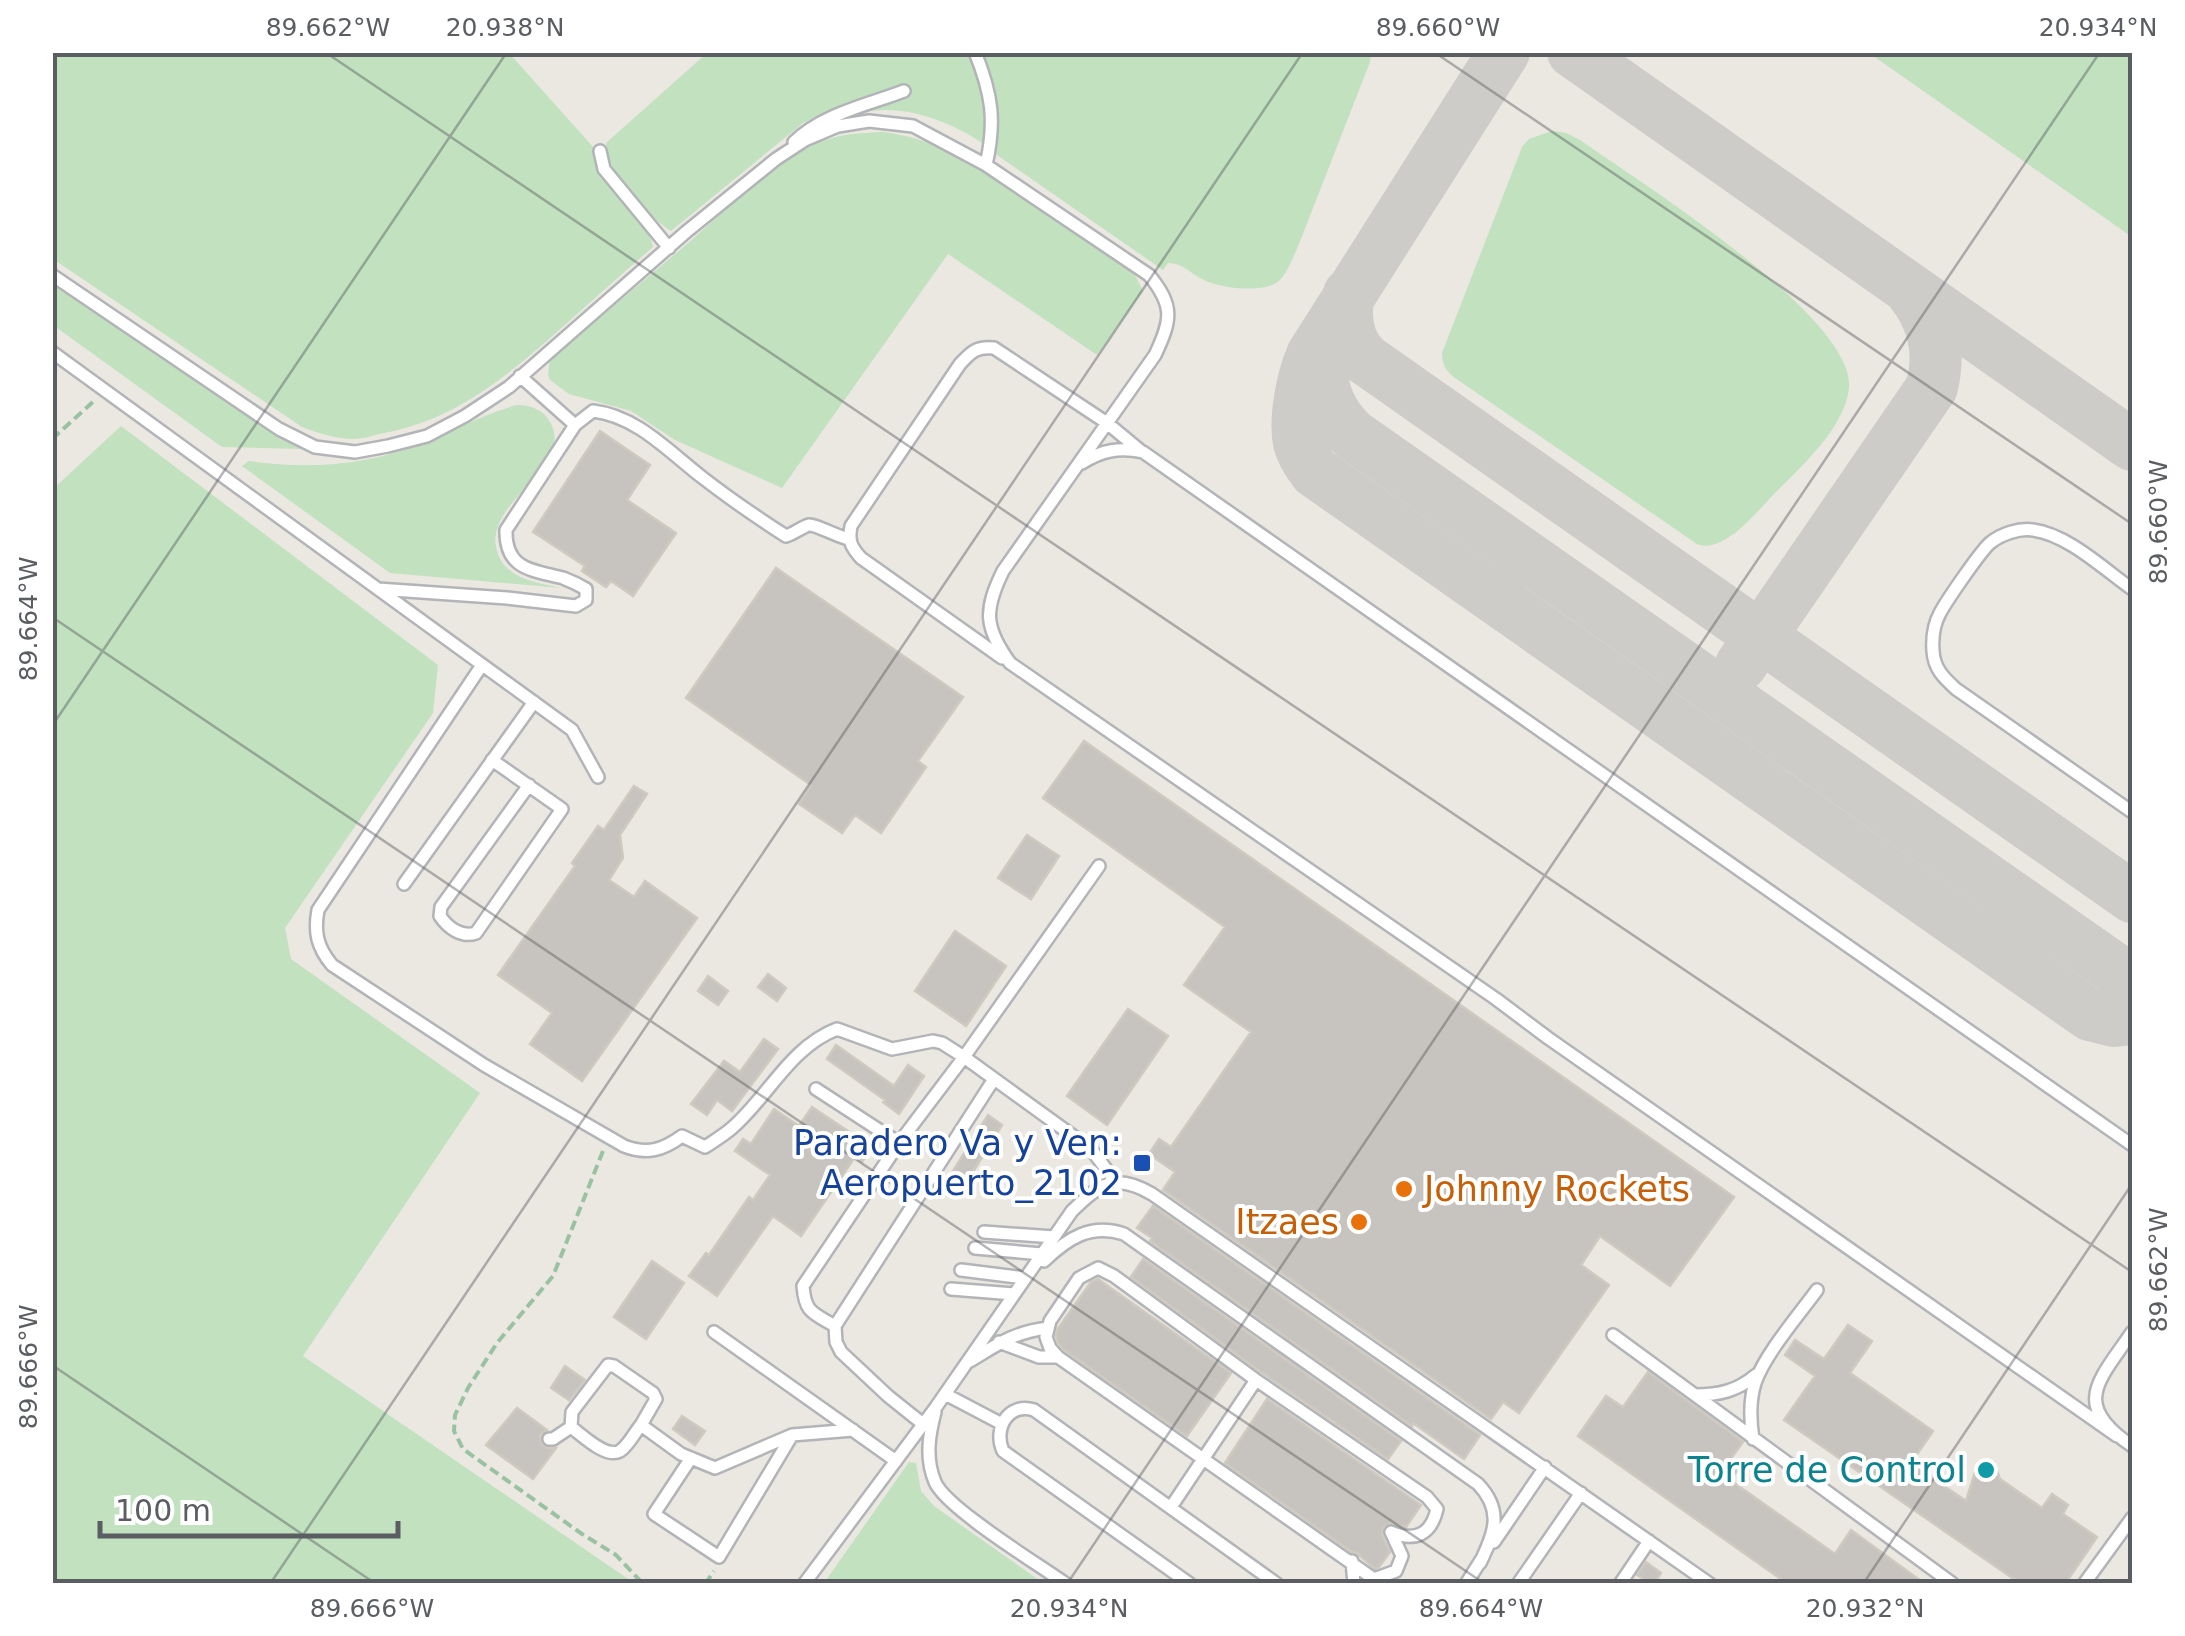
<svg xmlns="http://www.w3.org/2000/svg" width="2185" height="1636" font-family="'DejaVu Sans',sans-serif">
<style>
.green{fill:#c1e1bf}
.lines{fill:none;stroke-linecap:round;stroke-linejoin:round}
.taxiway{stroke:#ceccc9;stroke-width:52}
.building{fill:#c7c3be;stroke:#cfcac0;stroke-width:2.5}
.service-casing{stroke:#b2b4b8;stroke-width:16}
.path{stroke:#9ac2a2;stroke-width:4;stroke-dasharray:10 5;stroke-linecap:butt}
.service{stroke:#fff;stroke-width:11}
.ticks{fill:none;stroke:#5a5d61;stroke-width:2.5;stroke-opacity:0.45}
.transit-dot{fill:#1a4fb4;stroke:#fff;stroke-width:4}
.food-dot{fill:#e8710a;stroke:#fff;stroke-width:4}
.culture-dot{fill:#0f9aa8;stroke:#fff;stroke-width:4}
.labels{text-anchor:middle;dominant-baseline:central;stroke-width:8;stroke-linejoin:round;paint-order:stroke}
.transit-label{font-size:35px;fill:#164399;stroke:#fff;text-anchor:end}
.food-label{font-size:35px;fill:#c56008;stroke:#fff;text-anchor:start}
.culture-label{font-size:35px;fill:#0d838f;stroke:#fff;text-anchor:end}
.neatline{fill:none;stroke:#5a5d61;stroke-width:4}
.ticks-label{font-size:25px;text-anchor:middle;fill:#5a5d61}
</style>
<rect width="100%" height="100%" fill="#ebe8e1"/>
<!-- green -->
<path class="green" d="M 52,53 L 509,53 L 594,148 C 596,187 646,208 653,247 C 624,272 595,298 566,324 C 512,372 457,420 384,433 C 374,435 364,439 354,439 C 336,439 318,433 302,427 L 53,259 Z
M 707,53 L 972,53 C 981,84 989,112 985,145 C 953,123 911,106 872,111 L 891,102 L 908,98 L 905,84 L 830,110 L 803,123 L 671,231 C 647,215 606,175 606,143 Z
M 983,53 L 1371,53 L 1370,62 L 1297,249 C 1292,259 1286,277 1276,283 C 1259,293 1220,288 1204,280 C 1191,274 1183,263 1168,263 L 1163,270 L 994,153 L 996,99 Z
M 1869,53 L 2132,53 L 2132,237 Z
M 1552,131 L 1566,133 L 1580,140 C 1635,179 1856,317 1849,388 C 1845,427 1802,466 1776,492 C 1759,509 1724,555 1697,544 L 1455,378 C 1446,371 1442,364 1442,353 L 1522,147 L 1529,139 Z
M 882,132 C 945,139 989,173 1040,208 C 1072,230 1104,252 1135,275 L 1143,291 L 1097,355 L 948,254 L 782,488 L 675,440 L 631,411 L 569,394 L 550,380 L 548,375 L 550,359 C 596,321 641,283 687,244 C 732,206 776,152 836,137 C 851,133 866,133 882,132 Z
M 53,281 L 301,449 L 222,447 L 53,325 Z
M 517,405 C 530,405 543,409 550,422 C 576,467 482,502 497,551 C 505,579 537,583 561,588 L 390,573 L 242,466 L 249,461 C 307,470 369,465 424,443 C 455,430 485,414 517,405 Z
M 121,426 L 438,665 L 433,713 L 285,928 L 291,959 L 480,1093 L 303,1356 L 634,1583 L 53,1583 L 53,489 Z
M 909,1462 L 916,1463 L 921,1491 L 934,1506 L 1043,1583 L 824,1583 Z"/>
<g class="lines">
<!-- taxiway -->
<path class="taxiway" d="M 1504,52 L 1312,355 C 1302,378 1294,419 1299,443 C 1302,454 1308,463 1315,472 L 2090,1015 L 2114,1021 L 2132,1019
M 1573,52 L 2132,445
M 1349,294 C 1344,318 1347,341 1365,359 L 2132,897
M 1323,348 C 1318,382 1327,411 1353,435 L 2118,971 L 2132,977
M 1741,665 L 1932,387 C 1941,350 1933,319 1910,290"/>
</g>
<!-- building -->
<path class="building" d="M 600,431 L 650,465 L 627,500 L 676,533 L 633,596 L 611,581 L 606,587 L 582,571 L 585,566 L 533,532 Z
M 776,568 L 963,697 L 918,761 L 926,767 L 881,833 L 855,815 L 842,833 L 799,804 L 811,785 L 686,698 Z
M 1084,741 L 1734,1197 L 1670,1286 L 1600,1236 L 1581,1265 L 1609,1285 L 1519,1413 L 1503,1402 L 1491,1419 L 1163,1190 L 1175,1172 L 1149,1154 L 1159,1139 L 1171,1147 L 1251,1032 L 1184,985 L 1225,927 L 1043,798 Z
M 634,786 L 647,794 L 620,835 L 623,858 L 609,880 L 634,897 L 645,881 L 697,918 L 582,1081 L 530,1044 L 552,1013 L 498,975 L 575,866 L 572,863 L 598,826 L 604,830 Z
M 1027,835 L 1059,856 L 1031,899 L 998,878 Z
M 955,931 L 1006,966 L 966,1026 L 915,991 Z
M 768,974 L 786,988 L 777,1001 L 758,987 Z
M 708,976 L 728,991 L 718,1005 L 698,991 Z
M 1128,1009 L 1168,1036 L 1107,1125 L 1067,1096 Z
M 764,1039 L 778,1049 L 732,1111 L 717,1100 L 707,1115 L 691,1104 L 724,1061 L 740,1072 Z
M 836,1045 L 894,1086 L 908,1065 L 924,1076 L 899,1114 L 883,1102 L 885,1100 L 827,1059 Z
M 812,1107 L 872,1147 L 862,1162 L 855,1157 L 801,1236 L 773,1216 L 717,1296 L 689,1276 L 706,1253 L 709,1255 L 749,1197 L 753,1200 L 770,1175 L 735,1151 L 743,1139 L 751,1144 L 774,1109 L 799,1126 Z
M 988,1115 L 1002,1125 L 963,1188 L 948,1179 Z
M 1153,1206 L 1480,1435 L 1464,1459 L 1413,1423 L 1412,1426 L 1150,1241 L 1152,1238 L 1137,1228 Z
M 1143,1259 L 1401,1441 L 1388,1459 L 1261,1372 L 1131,1277 Z
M 652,1261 L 684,1283 L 646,1339 L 614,1317 Z
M 1098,1279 L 1231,1373 L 1187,1436 L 1064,1350 L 1058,1343 L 1056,1336 L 1057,1330 L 1091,1282 Z
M 1848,1325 L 1872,1341 L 1850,1373 L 1933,1431 L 1911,1463 L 1966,1501 L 1978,1463 L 1994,1462 L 2000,1479 L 2042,1508 L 2052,1494 L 2068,1505 L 2063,1514 L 2097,1537 L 2065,1584 L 2021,1584 L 1784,1420 L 1815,1376 L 1785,1355 L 1795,1340 L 1824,1359 Z
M 565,1366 L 585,1380 L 569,1400 L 551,1388 Z
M 1648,1372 L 1743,1442 L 1729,1461 L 1739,1468 L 1730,1480 L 1835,1554 L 1851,1530 L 1925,1584 L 1788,1584 L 1578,1436 L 1606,1396 L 1623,1407 Z
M 1267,1399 L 1421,1505 L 1406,1527 L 1390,1523 L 1383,1527 L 1382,1535 L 1390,1552 L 1379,1567 L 1375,1569 L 1357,1553 L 1352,1552 L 1225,1463 Z
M 517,1408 L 547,1430 L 540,1435 L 541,1444 L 548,1448 L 556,1448 L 533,1479 L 486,1445 Z
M 682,1416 L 705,1431 L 695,1445 L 673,1429 Z
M 1646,1562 L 1661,1573 L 1654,1584 L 1637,1575 Z"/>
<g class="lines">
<!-- service casing -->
<g class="service-casing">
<path id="service" d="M 975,52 C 992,94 996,121 986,165
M 794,142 C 823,114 867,105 904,91
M 600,151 L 604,169 L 669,248
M 52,275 L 279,429 L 315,447 L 355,452 L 388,446 L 427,436 L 465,416 L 509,387 L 686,232 L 776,159 L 805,140 L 838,126 L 869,121 L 913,126 L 986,165 L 1149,275 C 1174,306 1172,319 1155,355 L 1003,571 C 984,610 984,627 1010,663 L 1496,999 L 1548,1038 L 2117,1436
M 52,352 L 572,730 L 598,777
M 520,376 L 575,425
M 1082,463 C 1102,450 1120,447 1143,452 L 2132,1145
M 378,589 L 507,598 L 576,606 L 586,600 L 586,589 C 579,585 571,581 563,578 C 533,570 505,570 506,530 L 575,425 L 593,411 C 637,416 669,452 703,478 C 730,499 758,518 786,536 C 793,534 802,527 809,525 C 815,524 838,537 849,539
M 2132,589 C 2105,570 2067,534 2033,530 C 2019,528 2001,534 1990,543 C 1980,552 1947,600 1940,613 C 1934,624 1932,638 1933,651 C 1934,669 1944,678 1956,689 L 2132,812
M 1002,658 L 861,558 C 851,547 848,541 851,526 L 960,364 C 971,352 977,346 994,348 L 1107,423 L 1142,452
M 482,665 L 318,910 C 314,932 317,947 332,965 L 484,1065 L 624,1146 C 647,1155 663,1150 682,1136 L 705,1147 C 714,1141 724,1135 732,1128 C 768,1097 790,1047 837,1029 L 892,1049 L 933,1041 L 942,1043 L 964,1057 L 899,1143 L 803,1286 C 805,1313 813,1313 835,1326 L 994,1079
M 492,760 L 562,809 L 476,933 C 462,938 448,928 440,916 L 441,907 L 529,785
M 1099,866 L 964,1057 L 1091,1149 L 1115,1181
M 404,884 L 534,702
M 816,1089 L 899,1143
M 984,1232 L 1054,1237
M 975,1248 L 1042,1254
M 1044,1261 C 1068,1238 1091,1223 1124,1234 L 1478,1484 C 1504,1511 1494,1534 1480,1563
M 1098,1268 L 1114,1276 L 1256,1380 L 1427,1497 L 1437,1509 C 1431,1535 1415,1542 1391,1532 L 1402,1556 L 1396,1571 L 1374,1579 L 1058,1357 L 1050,1348 L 1046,1337 L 1050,1321 L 1079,1278 Z
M 961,1270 L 1025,1278
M 951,1289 L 1014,1294
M 835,1326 L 836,1342 L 841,1352 L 888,1396 L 923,1424
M 714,1332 L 896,1461
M 2132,1332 C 2099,1381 2070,1404 2132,1446
M 1613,1335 L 1953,1584
M 999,1342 L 1039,1357 L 1058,1357
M 970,1361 C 998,1344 1014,1332 1048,1328
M 945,1394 L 1002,1424
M 1695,1395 C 1719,1395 1737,1391 1756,1375
M 935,1412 C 929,1435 925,1458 935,1482 C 946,1508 1038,1564 1066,1584
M 641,1425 L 656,1399 L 653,1393 L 614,1366 L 608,1365 L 572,1412 L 571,1427 C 582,1435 606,1459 620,1451 C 628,1446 635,1432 641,1425 L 681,1454 L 715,1468 L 792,1435 L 853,1430
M 549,1439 L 553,1439 L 571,1427
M 1753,1439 C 1750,1420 1749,1402 1755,1383 C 1765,1354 1798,1316 1817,1290
M 691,1458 L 654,1514 L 719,1557 L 791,1437
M 1171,1507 L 1256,1380
M 1494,1542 L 1545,1467
M 1352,1561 L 1354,1584
M 804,1584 L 936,1407 L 1072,1211 C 1100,1184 1115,1172 1152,1194 L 1710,1584
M 1190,1584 L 1003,1451 C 993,1429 1008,1402 1034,1410 L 1277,1584
M 1466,1584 L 1483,1557
M 1518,1584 L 1581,1493
M 1620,1584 L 1649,1541
M 2084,1584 L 2132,1518"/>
</g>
<!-- path -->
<path class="path" d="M 52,439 L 94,401
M 603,1151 L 553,1276 L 497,1343 L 468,1388 L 455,1415 L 454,1431 L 463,1449 L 582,1534 L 616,1555 L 643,1584
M 705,1584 L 714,1571"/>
<!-- service -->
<use href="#service" class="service"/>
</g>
<!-- ticks -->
<path class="ticks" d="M 325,52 L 2132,1272M 1434,52 L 2132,524M 52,617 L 1485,1584M 52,726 L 507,52M 52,1365 L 376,1584M 270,1584 L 1303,52M 1067,1584 L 2100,52M 1863,1584 L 2132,1184"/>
<!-- markers -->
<rect class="transit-dot" x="1132" y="1153" width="20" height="20" rx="5"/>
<g class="food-dot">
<circle cx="1404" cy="1189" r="10"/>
<circle cx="1359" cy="1222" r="10"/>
</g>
<circle class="culture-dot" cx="1986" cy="1470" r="10"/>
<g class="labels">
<!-- transit labels -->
<g class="transit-label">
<text x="1122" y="1143">Paradero Va y Ven:<tspan x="1122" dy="40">Aeropuerto_2102</tspan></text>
</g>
<!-- food labels -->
<g class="food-label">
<text x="1424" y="1189">Johnny Rockets</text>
<text x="1339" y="1222" text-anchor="end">Itzaes</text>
</g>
<!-- culture labels -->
<g class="culture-label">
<text x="1966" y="1470">Torre de Control</text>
</g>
</g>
<!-- border -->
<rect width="2185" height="1636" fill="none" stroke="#ffffff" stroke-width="110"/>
<!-- scale -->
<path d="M100 1521v15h298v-15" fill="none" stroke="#5a5d61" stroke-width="5"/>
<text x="115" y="1521" font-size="30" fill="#5a5d61" stroke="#ffffff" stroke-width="8" paint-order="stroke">100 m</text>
<rect x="55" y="55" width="2075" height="1526" class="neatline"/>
<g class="ticks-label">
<text x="328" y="36">89.662°W</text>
<text x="505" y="36">20.938°N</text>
<text x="1438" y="36">89.660°W</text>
<text x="2098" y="36">20.934°N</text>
<text transform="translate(2158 522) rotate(-90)" y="9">89.660°W</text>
<text transform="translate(28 619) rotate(-90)" y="9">89.664°W</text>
<text transform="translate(2158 1270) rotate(-90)" y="9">89.662°W</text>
<text transform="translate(28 1367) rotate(-90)" y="9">89.666°W</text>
<text x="372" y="1617">89.666°W</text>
<text x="1069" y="1617">20.934°N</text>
<text x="1481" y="1617">89.664°W</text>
<text x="1865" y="1617">20.932°N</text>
</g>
</svg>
